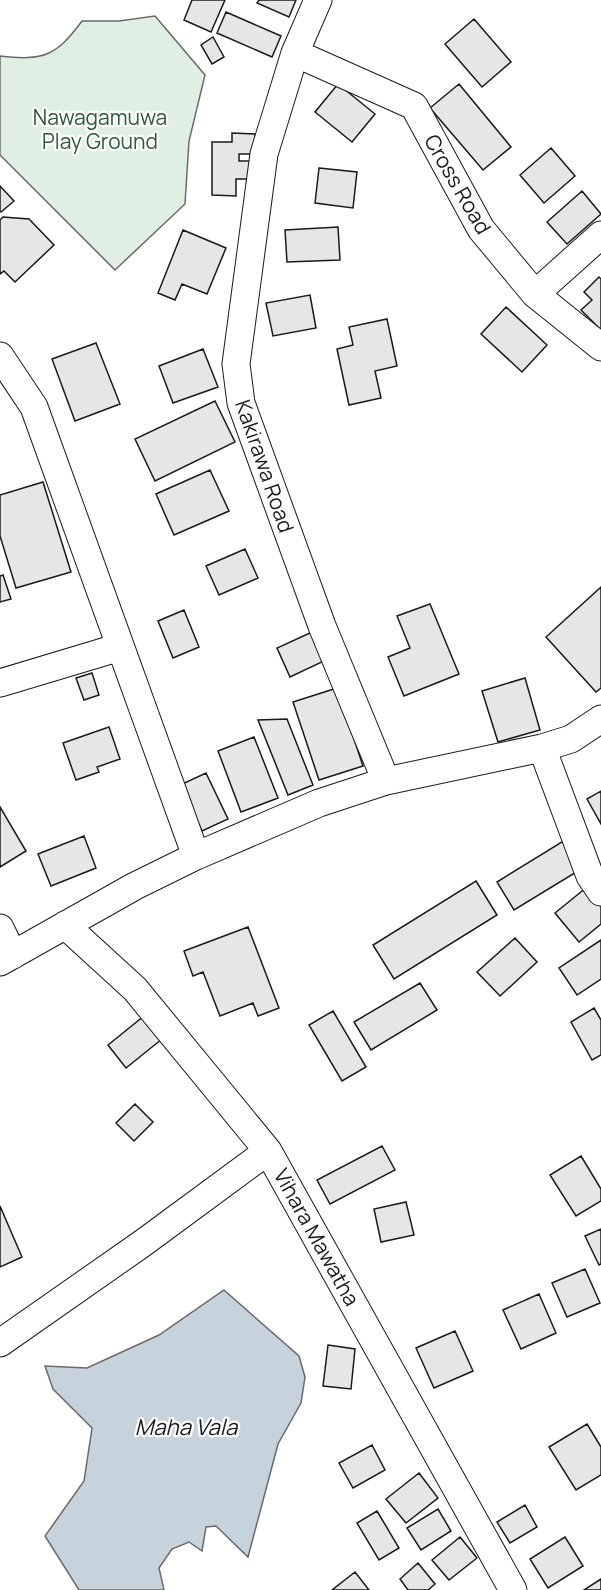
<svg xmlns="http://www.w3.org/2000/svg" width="601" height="1590" font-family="Manrope,sans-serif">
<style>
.green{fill:#e0efe3;stroke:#6a6a6a;stroke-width:1.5}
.water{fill:#c6d2dc;stroke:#6a6a6a;stroke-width:1.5}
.building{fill:#e6e6e6;stroke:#1a1a1a;stroke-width:1.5}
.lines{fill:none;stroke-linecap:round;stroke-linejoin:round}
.minor-casing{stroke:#1a1a1a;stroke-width:29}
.minor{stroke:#fff;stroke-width:27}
.labels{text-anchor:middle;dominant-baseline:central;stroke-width:4.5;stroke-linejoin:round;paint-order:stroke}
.park-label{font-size:21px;fill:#2b5a34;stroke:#fff}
.street-label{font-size:21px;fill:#1a1a1a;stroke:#fff}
.water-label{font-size:22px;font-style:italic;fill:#1a1a1a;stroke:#fff}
</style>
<rect width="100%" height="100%" fill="#fff"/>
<!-- green -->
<path class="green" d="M 155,16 L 205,75 L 189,141 L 185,204 L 115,270 L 0,155 L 0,56 C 44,61 56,56 82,21 L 119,21 Z"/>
<!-- water -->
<path class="water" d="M 224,1290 L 299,1356 L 305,1377 L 301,1403 L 278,1444 L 248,1557 L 216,1526 L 206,1527 L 202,1551 L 189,1542 L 172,1549 L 159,1568 L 164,1590 L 79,1590 L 45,1536 L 84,1481 L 92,1428 L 53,1389 L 45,1366 L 87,1368 L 159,1335 Z"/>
<!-- building -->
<path class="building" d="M 192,0 L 225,0 L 211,32 L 184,20 Z
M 259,0 L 296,0 L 289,17 L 257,3 Z
M 226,12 L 281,36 L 272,57 L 217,33 Z
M 474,19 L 511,62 L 482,87 L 445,44 Z
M 213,37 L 224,57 L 212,64 L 201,45 Z
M 338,84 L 375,114 L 352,142 L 315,112 Z
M 459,84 L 511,147 L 483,170 L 430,108 Z
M 232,133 L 255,134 L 254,154 L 239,154 L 239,161 L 254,161 L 254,179 L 236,179 L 236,196 L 212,195 L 212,142 L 232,142 Z
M 551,148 L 575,176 L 544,203 L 520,175 Z
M 319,168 L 357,172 L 353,208 L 315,203 Z
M 0,186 L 14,201 L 1,212 L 0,211 Z
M 582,191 L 601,214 L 567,244 L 547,222 Z
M 3,217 L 29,219 L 54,245 L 15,282 L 4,271 L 0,274 L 0,220 Z
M 338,227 L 340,260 L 287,262 L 285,230 Z
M 183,230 L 226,248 L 207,294 L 182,284 L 175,300 L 158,293 Z
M 599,277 L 601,279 L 601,330 L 581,310 L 592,300 L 584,292 Z
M 310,295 L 316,328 L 273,336 L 266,303 Z
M 506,307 L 547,345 L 522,372 L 481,334 Z
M 387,319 L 397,366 L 375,371 L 381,398 L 349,405 L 337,349 L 353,345 L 349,327 Z
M 96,343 L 120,404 L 75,421 L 52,359 Z
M 203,349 L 218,387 L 173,403 L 159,366 Z
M 215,401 L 235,442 L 155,481 L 135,439 Z
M 210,470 L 229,511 L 174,535 L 156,494 Z
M 43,482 L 71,572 L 16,588 L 0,536 L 0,495 Z
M 245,549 L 258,578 L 219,595 L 206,566 Z
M 3,575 L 11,599 L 0,602 L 0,576 Z
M 601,587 L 601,688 L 596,692 L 546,637 Z
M 430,604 L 459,674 L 404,696 L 388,657 L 410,648 L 397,616 Z
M 184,610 L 199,647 L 173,658 L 158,621 Z
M 312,632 L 324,661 L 290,677 L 277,648 Z
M 92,673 L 99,695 L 84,700 L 76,678 Z
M 525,678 L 540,730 L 498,742 L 482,691 Z
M 337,688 L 363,766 L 319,780 L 293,702 Z
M 287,719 L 313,785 L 288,795 L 258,720 Z
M 109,727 L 120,759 L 97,767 L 99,772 L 76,780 L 63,743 Z
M 254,737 L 278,798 L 241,812 L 218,751 Z
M 206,773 L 228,819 L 202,831 L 180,785 Z
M 601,791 L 601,824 L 587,799 Z
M 0,807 L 26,851 L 0,867 Z
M 84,836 L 96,868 L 51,886 L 38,854 Z
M 565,840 L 583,868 L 514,910 L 497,882 Z
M 476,881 L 497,915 L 394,979 L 373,945 Z
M 587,887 L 601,904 L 601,924 L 579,942 L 555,913 Z
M 248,927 L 279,1008 L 258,1016 L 253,1003 L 220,1016 L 203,972 L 193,976 L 184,951 Z
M 515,938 L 537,962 L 500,996 L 477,972 Z
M 601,940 L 601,979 L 577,995 L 559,968 Z
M 420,983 L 437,1010 L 371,1050 L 354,1022 Z
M 594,1008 L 601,1020 L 601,1055 L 592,1060 L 571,1022 Z
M 333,1011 L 366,1067 L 342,1081 L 309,1025 Z
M 144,1016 L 162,1039 L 126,1068 L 108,1045 Z
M 135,1104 L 153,1122 L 134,1141 L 116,1123 Z
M 382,1146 L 395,1170 L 330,1204 L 317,1180 Z
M 581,1156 L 601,1189 L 601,1201 L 576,1216 L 550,1175 Z
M 406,1202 L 414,1235 L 381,1242 L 374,1209 Z
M 0,1206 L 22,1257 L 0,1267 Z
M 601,1229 L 601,1264 L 599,1265 L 585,1236 Z
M 585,1269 L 600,1303 L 567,1317 L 552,1283 Z
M 539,1294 L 556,1333 L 521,1349 L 503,1310 Z
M 455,1331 L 473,1371 L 434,1388 L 416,1348 Z
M 328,1345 L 355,1349 L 351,1389 L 323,1386 Z
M 587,1424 L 601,1447 L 601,1475 L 576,1490 L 549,1447 Z
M 372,1445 L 385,1470 L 353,1488 L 339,1463 Z
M 419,1473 L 438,1498 L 406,1523 L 386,1499 Z
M 525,1505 L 537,1527 L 510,1543 L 497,1522 Z
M 438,1509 L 451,1531 L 421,1550 L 407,1528 Z
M 377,1511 L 399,1548 L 379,1560 L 357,1523 Z
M 460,1537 L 477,1558 L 449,1580 L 432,1560 Z
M 565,1537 L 583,1566 L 548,1588 L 530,1559 Z
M 418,1563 L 435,1584 L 428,1590 L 408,1590 L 400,1579 Z
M 355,1572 L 369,1590 L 332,1590 Z
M 601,1579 L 601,1590 L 584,1590 Z"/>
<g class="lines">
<!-- minor casing -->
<g class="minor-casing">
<path id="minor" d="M 318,0 L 295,53 L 264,154 L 236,364 L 241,403 L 322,626 L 386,781
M 295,53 L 414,106 L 481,229 L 535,294 L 601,347
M 535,294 L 601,235
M 0,356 L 34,407 L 196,856
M 0,683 L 120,647
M 542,748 L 590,876 L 601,892
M 65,925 L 135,989 L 268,1151 L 513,1590
M 0,928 L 13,955
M 0,962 L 135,886 L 196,856 L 319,803 L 386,781 L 542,748 L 571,739 L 601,719
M 0,1343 L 143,1243 L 268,1151"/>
</g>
<!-- minor -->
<use href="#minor" class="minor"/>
</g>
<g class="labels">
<!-- park labels -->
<g class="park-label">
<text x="100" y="117">Nawagamuwa<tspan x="100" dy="24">Play Ground</tspan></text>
</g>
<!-- street labels -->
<g class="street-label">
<text transform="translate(458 184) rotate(60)">Cross Road</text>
<text transform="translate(265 466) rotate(71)">Kakirawa Road</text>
<text transform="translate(317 1237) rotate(61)">Vihara Mawatha</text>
</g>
<!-- water labels -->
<g class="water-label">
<text x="186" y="1427">Maha Vala</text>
</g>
</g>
</svg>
